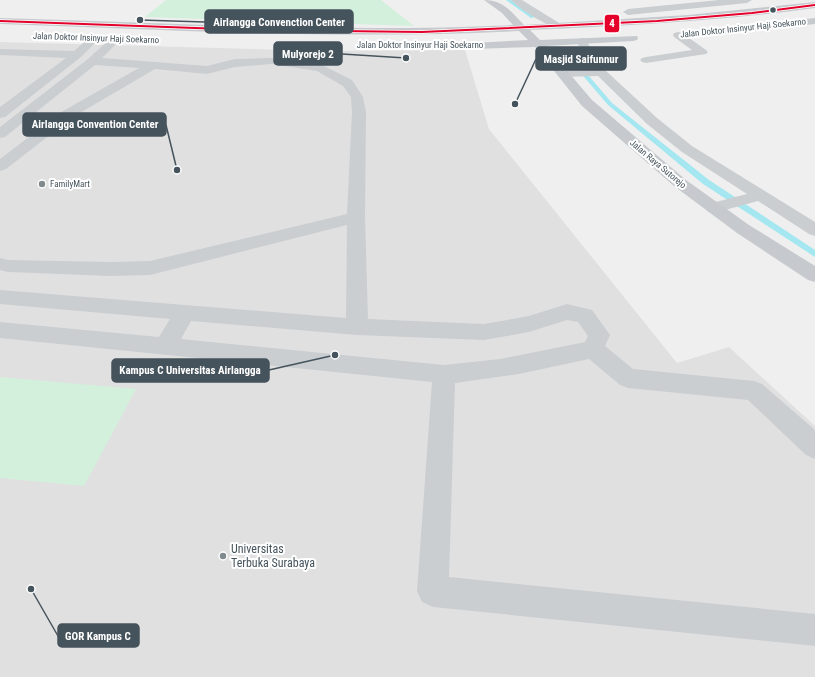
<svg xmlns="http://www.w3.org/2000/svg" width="815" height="677" font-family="'Roboto Condensed',sans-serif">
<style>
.education{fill:#e1e0e1}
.green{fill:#d2f0db}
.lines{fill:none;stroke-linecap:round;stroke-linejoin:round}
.stream{fill:#a4e7f0;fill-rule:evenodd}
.minor{fill:#caced0;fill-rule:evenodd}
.major{fill:#c6cace;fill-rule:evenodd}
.bus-1-casing{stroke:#fff;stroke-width:3.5}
.bus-1{stroke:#e4002b;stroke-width:2}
.bus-dot{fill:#45535c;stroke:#fff;stroke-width:1.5}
.poi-dot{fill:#818a8f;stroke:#fff;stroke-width:1.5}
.labels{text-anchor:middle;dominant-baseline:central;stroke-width:4;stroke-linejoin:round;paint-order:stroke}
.far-street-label{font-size:9px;fill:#45535c;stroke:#fff}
.far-poi-label{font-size:9px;fill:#45535c;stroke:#fff;text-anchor:start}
.near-poi-label{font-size:12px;fill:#45535c;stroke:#fff;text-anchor:start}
.leader{fill:none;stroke:#45535c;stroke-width:1.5}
.callout-dot{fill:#45535c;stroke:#fff;stroke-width:1.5}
.callout{fill:#45535c;stroke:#45535c;stroke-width:1.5}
.callout-label{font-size:11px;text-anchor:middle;font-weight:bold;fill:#fff}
.line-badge{stroke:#fff;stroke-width:1.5}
.badge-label{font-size:11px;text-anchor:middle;font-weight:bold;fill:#fff}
</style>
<rect width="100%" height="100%" fill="#f0efef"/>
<!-- education -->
<path class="education" d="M 0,42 L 327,51 L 465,50 L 489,129 L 677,363 L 729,347 L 815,426 L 815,677 L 0,677 Z"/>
<!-- green -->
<path class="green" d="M 166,0 L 381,0 L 414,26 L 145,17 Z
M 0,377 L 136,389 L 84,486 L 0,478 Z"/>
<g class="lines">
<!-- stream -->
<path class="stream" d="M 506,0 L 511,0 L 535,17 L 531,18 Z
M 567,55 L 571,55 L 612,103 L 709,180 L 815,250 L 815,257 L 703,184 L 608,105 L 567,57 Z"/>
<!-- minor -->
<path class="minor" d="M 511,0 L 522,0 L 564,26 L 563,28 C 553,31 518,8 511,0 Z
M 719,0 L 752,0 L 747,3 L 628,15 L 623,12 L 628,9 Z
M 678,32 L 682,33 L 706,50 L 708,52 L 706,54 L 646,63 L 642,62 L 640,60 L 642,58 L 646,57 L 692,50 L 674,37 L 673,35 L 674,33 Z
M 95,35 L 100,38 L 81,57 L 5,117 L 0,118 L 0,107 L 66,58 L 0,55 L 0,49 L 74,51 L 91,36 Z
M 116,36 L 121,39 L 102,58 L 207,66 L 235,59 L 271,58 L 320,64 L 352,80 L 363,97 L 366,112 L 365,217 L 368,319 L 484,324 L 529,316 L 567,304 L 592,310 L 610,335 L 605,346 L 633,369 L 754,381 L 762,384 L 815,430 L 815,459 L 806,455 L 748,400 L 628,388 L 620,385 L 589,359 L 519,374 L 455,383 L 449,577 L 815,614 L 815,646 L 433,607 L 422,602 L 417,591 L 432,382 L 0,338 L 0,322 L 159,337 L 170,319 L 0,304 L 0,290 L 346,318 L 347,225 L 150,275 L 111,276 L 8,272 L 0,270 L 0,258 L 8,260 L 111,262 L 150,261 L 347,214 L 352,112 L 351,97 L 343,86 L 317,71 L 271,64 L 235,67 L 207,74 L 155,69 L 73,117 L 6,169 L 0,171 L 0,159 L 63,111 L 139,68 L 95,65 L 5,137 L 0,138 L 0,127 L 88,59 L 112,37 ZM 567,320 L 578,322 L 588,336 L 585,342 L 500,359 L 444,365 L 181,339 L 191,321 L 357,335 L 484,340 L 529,332 Z
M 581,38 L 585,39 L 605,70 L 657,118 L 692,146 L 815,222 L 815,236 L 809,234 L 758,201 L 714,213 L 708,212 L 705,208 L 708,204 L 747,194 L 682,152 L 647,124 L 598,76 L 559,77 L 557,74 L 559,71 L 563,70 L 593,69 L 576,41 Z"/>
<!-- major -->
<path class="major" d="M 484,0 C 504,0 511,12 524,25 L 688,15 L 815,2 L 815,8 C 720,21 626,26 530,30 L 540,40 L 637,36 L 638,38 L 637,40 L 633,41 L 546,46 L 592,100 L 686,180 L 749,225 L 815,266 L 815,282 L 808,280 L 737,233 L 674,186 L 582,106 L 535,47 L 473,49 L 467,46 L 473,43 L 528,40 L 519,31 C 346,40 173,30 0,24 L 0,18 C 171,23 342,33 513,25 L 502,13 Z
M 815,18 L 815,24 L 715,35 L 710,32 L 715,29 Z"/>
<!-- bus-1 casing -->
<g class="bus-1-casing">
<path id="bus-1" d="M 0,21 L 251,30 L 422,32 L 657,21 L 752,13 L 815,5"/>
</g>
<!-- bus-1 -->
<use href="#bus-1" class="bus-1"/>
</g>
<!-- markers -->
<circle class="bus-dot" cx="773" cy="10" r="3.5"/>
<g class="poi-dot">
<circle cx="42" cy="184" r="4"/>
<circle cx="223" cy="556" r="4"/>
</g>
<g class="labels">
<!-- far-street labels -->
<g class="far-street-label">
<text transform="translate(743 28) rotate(-6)">Jalan Doktor Insinyur Haji Soekarno</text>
<text transform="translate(96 38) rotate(2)">Jalan Doktor Insinyur Haji Soekarno</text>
<text x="420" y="45">Jalan Doktor Insinyur Haji Soekarno</text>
<text transform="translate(658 164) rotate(40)">Jalan Raya Sutorejo</text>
</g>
<!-- far-poi labels -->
<g class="far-poi-label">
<text x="50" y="184">FamilyMart</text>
</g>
<!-- near-poi labels -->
<g class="near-poi-label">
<text x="231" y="549">Universitas<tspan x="231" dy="14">Terbuka Surabaya</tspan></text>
</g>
</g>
<!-- callouts -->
<path class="leader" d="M140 20L205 22M406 58L342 54M515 104L536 59M177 170L166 125M335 355L269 370M31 589L58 636"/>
<g class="callout-dot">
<circle cx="140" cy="20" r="4"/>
<circle cx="406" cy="58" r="4"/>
<circle cx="515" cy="104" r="4"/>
<circle cx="177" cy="170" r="4"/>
<circle cx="335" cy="355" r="4"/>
<circle cx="31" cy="589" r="4"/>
</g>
<g class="callout">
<rect x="205" y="10" width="148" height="23" rx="4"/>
<rect x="274" y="42" width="68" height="23" rx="4"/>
<rect x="536" y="47" width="90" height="23" rx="4"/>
<rect x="23" y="113" width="143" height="23" rx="4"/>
<rect x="112" y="359" width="157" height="23" rx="4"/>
<rect x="58" y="624" width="81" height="23" rx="4"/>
</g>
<g class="callout-label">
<text x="279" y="26">Airlangga Convenction Center</text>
<text x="308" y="58">Mulyorejo 2</text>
<text x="581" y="63">Masjid Saifunnur</text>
<text x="95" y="128">Airlangga Convention Center</text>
<text x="190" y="374">Kampus C Universitas Airlangga</text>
<text x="98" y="640">GOR Kampus C</text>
</g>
<rect class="line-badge" x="604" y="14" width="16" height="19" rx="4" fill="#e4002b"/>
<g class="badge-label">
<text x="612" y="27">4</text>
</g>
</svg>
